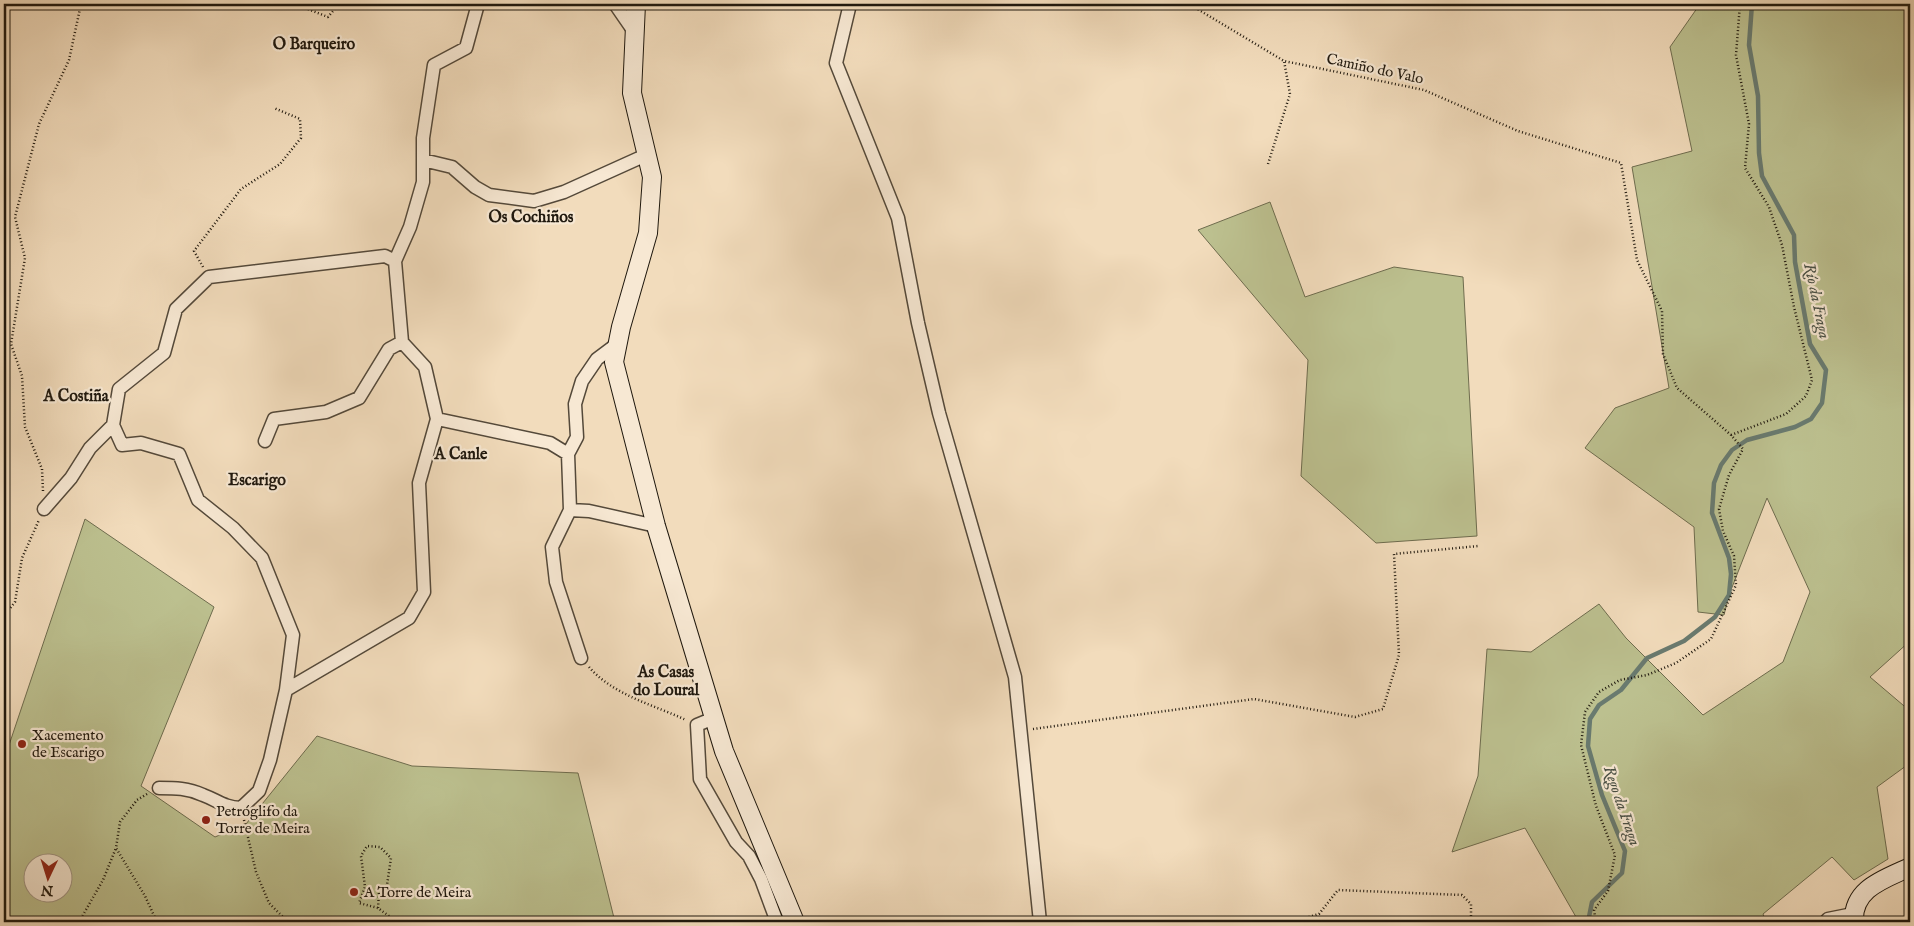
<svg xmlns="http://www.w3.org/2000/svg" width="1914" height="926" font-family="'IM FELL English',serif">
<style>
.green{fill:#bcc08f;stroke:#6e6c4e;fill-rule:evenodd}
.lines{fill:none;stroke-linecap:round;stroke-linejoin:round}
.stream{stroke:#697a6f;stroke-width:4.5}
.street-casing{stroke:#54493a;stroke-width:15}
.secondary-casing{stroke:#1f180e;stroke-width:20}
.path{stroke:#1f180e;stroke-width:2.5;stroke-dasharray:1 2.5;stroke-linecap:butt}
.street{stroke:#f7e8d3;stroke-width:12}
.secondary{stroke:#f7e8d3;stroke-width:18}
.poi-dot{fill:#8f2418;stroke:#f7e8d3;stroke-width:2}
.labels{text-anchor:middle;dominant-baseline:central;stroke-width:4.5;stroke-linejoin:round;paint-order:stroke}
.street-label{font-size:15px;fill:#1f180e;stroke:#f7e8d3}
.poi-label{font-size:15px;fill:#1f180e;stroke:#f7e8d3;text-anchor:start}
.neighbourhood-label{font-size:16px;font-weight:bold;fill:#1f180e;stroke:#f7e8d3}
.water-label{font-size:16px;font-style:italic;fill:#4a5146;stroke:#f7e8d3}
</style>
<rect width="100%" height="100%" fill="#f2dcbc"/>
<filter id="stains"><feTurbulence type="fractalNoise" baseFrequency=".004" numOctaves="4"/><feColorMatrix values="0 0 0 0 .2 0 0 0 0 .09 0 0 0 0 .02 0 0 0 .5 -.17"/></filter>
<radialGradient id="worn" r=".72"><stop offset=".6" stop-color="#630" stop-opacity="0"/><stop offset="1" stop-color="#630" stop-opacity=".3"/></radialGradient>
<!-- green -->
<path class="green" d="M 1700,4 L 1910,4 L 1910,641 L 1870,677 L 1910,711 L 1910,763 L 1877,787 L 1888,859 L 1854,880 L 1832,857 L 1763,914 L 1766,922 L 1576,922 L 1576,917 L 1525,828 L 1452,852 L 1478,776 L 1487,649 L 1531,652 L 1599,604 L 1626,638 L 1703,715 L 1783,662 L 1810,592 L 1767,498 L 1729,595 L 1724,615 L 1698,612 L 1694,527 L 1585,448 L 1615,408 L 1669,388 L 1632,167 L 1692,151 L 1670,47 Z
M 1270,202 L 1305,297 L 1394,267 L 1463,277 L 1477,536 L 1376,543 L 1301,476 L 1308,360 L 1198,230 Z
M 85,519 L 214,607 L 141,786 L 215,837 L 246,824 L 317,736 L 412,766 L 578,773 L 615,922 L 4,922 L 4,760 ZM 32,864 L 62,864 L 62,894 L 32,894 Z"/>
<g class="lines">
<!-- stream -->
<path class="stream" d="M 1588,922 L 1592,902 L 1622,873 L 1625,851 L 1602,795 L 1588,746 L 1590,719 L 1599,705 L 1621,690 L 1647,658 L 1684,641 L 1715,617 L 1729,595 L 1731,574 L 1729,558 L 1712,513 L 1714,483 L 1721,465 L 1732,450 L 1747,440 L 1795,427 L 1811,419 L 1822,403 L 1826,370 L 1810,344 L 1795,262 L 1794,235 L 1762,176 L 1759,153 L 1758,96 L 1749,45 L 1752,4"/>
<!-- street casing -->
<g class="street-casing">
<path id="street" d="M 615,4 L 635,33
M 850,4 L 836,63 L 898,218 L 918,323 L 939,413 L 1015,677 L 1040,922
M 423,160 L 452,167 L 475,187 L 489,195 L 534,201 L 564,192 L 646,155
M 395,261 L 410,227 L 423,182 L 423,138 L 434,65 L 466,48 L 478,4
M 265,441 L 274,419 L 326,412 L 359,398 L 389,349 L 402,342
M 568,454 L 577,437 L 575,404 L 582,381 L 597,359 L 617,344
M 44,509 L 71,478 L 90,448 L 113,425
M 570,510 L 552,547 L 556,582 L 581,658
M 286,690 L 293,635 L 262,558 L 233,528 L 198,500 L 179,454 L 141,443 L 122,445 L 113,425 L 119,389 L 164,353 L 176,309 L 209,277 L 385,256 L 395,261 L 402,342 L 425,367 L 437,419 L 550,443 L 568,454 L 570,510 L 589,511 L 656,526
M 714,718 L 697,725 L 700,779 L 736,842 L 749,856 L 761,879 L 777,922
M 159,788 C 175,788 188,788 203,795 C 219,801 223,807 241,808 L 259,791 L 270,760 L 286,690 L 409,618 L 424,592 L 419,483 L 437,419
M 1825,922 L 1828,919 L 1853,914"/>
</g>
<!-- secondary casing -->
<g class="secondary-casing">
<path id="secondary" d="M 636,4 L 632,93 L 652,177 L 648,233 L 621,327 L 614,362 L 656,526 L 724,751 L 795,922
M 1854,922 C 1852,888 1885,879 1910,867"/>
</g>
<!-- path -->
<path class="path" d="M 295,4 L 328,17 L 339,4
M 1189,4 L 1284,61 L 1424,90 L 1518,131 L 1621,163 L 1637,260 L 1662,311 L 1663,354 L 1677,388 L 1731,435 L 1743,449 L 1729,475 L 1719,509 L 1723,531 L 1734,556 L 1736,585 L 1711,639 L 1676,663 L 1647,675 L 1620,680 L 1599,692 L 1585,712 L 1581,745 L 1596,806 L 1615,855 L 1608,891 L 1594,910 L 1596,922
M 1268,164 L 1290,94 L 1284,61
M 203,267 L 194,251 L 241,189 L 280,164 L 301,138 L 300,119 L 274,108
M 1731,435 L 1786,414 L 1806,396 L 1812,380 L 1794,307 L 1782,245 L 1769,207 L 1745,168 L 1749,124 L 1736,55 L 1740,4
M 43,491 L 42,469 L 25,427 L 22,376 L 11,344 L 25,258 L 15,217 L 39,124 L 69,60 L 81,4
M 4,616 L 15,602 L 22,558 L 39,520
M 589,667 C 613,695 654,705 686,720
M 1033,729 L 1254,699 L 1355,717 L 1383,709 L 1399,655 L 1394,554 L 1478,546
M 147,794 L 137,800 L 120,822 L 116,848 L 145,896 L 157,922
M 244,820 L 256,872 L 269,903 L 288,922
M 378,908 L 379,892 L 387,885 L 391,858 L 380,847 L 367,846 L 361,856 L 365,887 L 359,903 L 378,908 L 397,922
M 79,922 L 103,880 L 116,848
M 1292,922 L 1319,914 L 1338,890 L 1462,895 L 1471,904 L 1471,922"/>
<!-- street -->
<use href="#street" class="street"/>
<!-- secondary -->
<use href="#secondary" class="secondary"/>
</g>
<!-- markers -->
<g class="poi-dot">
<circle cx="22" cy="744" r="5"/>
<circle cx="206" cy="820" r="5"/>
<circle cx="354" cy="892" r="5"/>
</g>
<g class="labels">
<!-- street labels -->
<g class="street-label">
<text transform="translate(1375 69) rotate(12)">Camiño do Valo</text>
</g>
<!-- poi labels -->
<g class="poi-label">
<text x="32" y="735">Xacemento<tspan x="32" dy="17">de Escarigo</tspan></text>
<text x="216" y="811">Petróglifo da<tspan x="216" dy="17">Torre de Meira</tspan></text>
<text x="364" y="892">A Torre de Meira</text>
</g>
<!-- neighbourhood labels -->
<g class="neighbourhood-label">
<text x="314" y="45">O Barqueiro</text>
<text x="531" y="218">Os Cochiños</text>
<text x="76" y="397">A Costiña</text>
<text x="461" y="455">A Canle</text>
<text x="257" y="481">Escarigo</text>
<text x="666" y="673">As Casas<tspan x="666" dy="18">do Loural</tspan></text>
</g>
<!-- water labels -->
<g class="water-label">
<text transform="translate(1816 301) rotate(78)">Río da Fraga</text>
<text transform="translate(1621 806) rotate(71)">Rego da Fraga</text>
</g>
</g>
<!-- margin -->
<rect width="1914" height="926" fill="none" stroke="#f2dcbc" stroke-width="20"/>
<rect x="5" y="5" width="1904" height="916" fill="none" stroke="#1f180e" stroke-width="2.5"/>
<rect x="10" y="10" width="1894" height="906" fill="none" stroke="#1f180e"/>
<!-- north arrow -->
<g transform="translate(48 878) rotate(184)"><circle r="24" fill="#f7e8d3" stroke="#a19584"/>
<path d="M0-4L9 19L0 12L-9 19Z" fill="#8f2418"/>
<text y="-8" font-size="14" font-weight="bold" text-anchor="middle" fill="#1f180e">N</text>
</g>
<rect width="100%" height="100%" filter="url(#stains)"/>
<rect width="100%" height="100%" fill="url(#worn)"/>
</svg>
